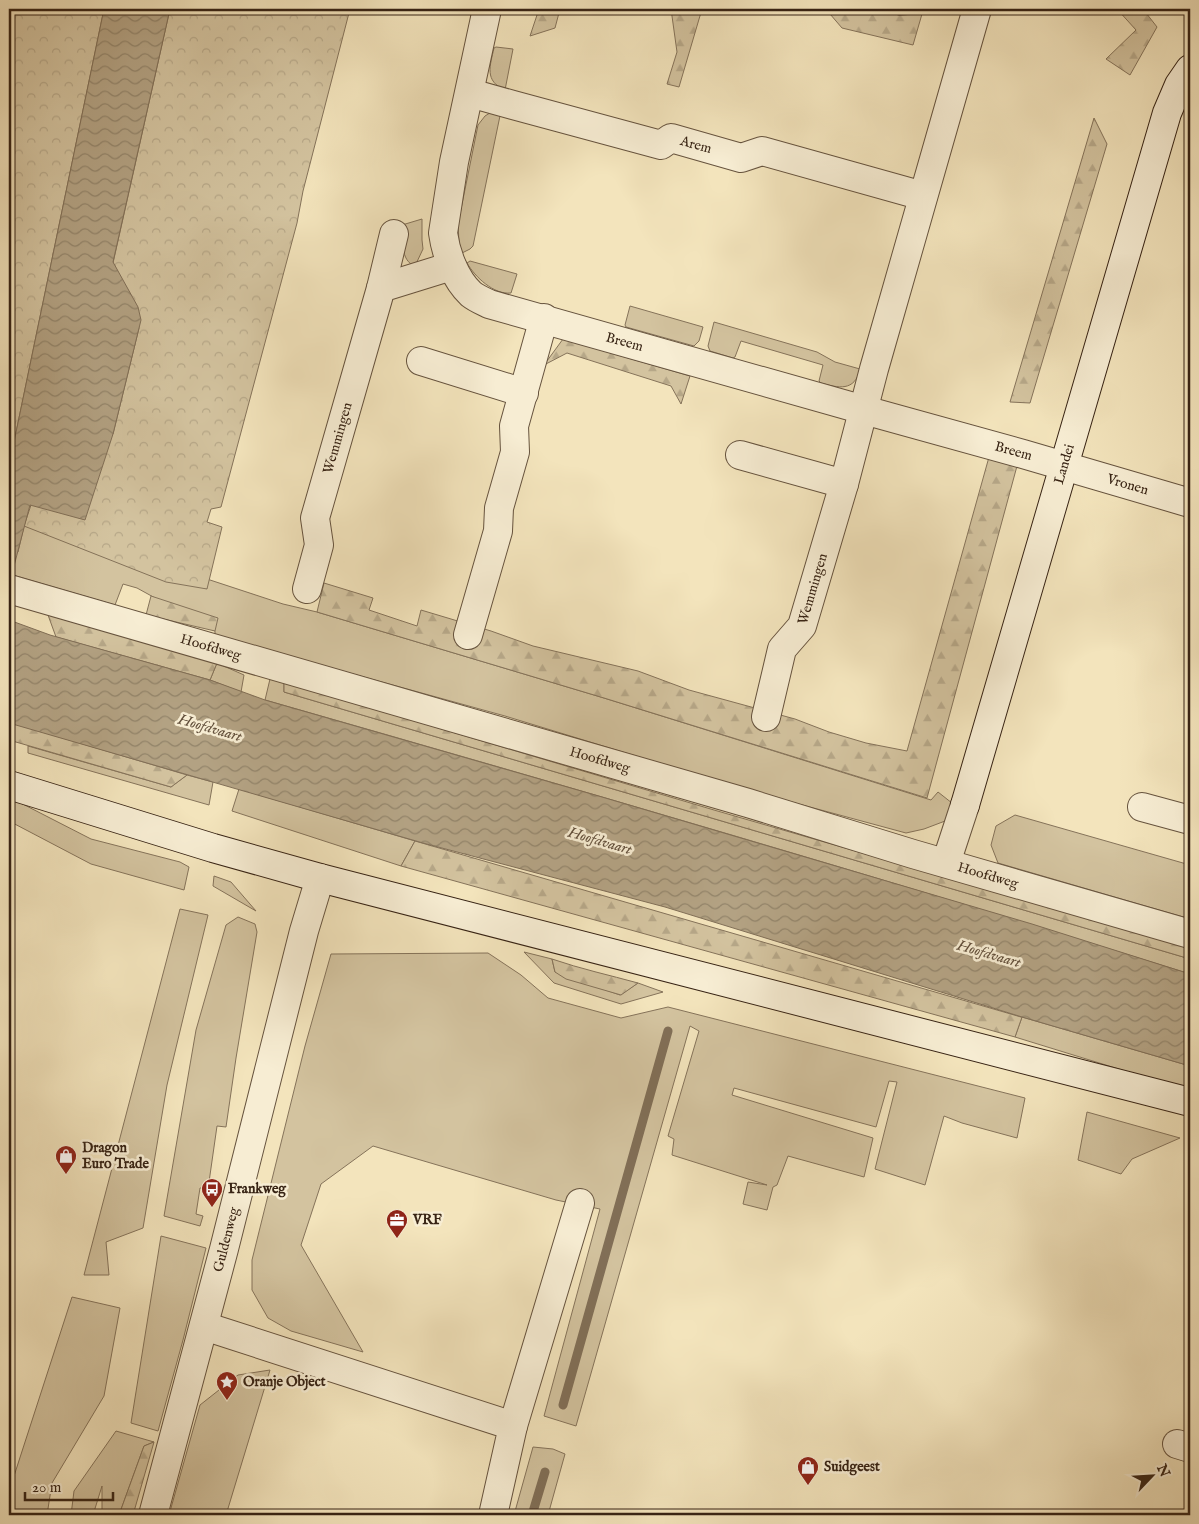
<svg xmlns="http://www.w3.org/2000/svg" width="1199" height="1524" font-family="'IM FELL English',serif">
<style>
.green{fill:#d3c39f;stroke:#85735a}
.forest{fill:url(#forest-firs);stroke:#85735a}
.park{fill:url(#park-crowns);stroke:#85735a}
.water{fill:url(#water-waves);stroke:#816f57}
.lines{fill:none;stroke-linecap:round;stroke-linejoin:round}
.stream{stroke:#816f57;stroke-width:9}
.street-casing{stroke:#66533e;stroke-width:30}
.secondary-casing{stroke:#372314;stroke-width:30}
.street{stroke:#f7edd3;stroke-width:28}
.secondary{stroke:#f7edd3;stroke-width:28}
.labels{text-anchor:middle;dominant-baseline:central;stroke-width:5;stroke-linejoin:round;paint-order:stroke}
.street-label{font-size:14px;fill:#372314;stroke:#f7edd3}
.poi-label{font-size:14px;font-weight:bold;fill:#372314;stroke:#f7edd3;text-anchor:start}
.water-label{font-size:15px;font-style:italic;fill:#624f3b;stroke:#f7edd3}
</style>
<defs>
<pattern id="forest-firs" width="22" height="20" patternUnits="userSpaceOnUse" patternTransform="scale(1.25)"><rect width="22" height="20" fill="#d3c39f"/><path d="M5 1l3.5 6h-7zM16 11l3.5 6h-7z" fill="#b6a788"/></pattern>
<pattern id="park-crowns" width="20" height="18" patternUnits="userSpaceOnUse" patternTransform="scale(1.25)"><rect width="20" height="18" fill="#d3c39f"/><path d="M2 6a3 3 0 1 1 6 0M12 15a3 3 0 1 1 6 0" fill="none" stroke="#b6a788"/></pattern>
<pattern id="water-waves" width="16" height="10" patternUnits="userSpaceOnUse" patternTransform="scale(1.25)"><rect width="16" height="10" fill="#b3a283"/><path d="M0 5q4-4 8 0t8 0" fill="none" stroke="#92846a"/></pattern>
</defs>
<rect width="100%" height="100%" fill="#f3e4bc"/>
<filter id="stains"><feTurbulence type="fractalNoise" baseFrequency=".004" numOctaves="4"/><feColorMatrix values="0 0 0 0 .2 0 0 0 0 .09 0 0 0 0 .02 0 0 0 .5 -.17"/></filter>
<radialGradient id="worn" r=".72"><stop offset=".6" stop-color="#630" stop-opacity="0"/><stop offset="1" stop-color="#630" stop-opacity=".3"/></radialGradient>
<!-- green -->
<path class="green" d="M 496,47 L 513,49 L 505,90 C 484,81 490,66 494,48 Z
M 493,111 L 501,111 L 473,246 L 470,249 L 462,253 L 459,242 L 458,224 L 478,125 L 485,116 Z
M 422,219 L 422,240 L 423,249 L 415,266 C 400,261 403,239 402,225 Z
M 470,261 L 517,274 L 511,293 C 494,295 475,277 467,263 Z
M 630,306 L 703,327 L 699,341 L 694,346 L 626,327 L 625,325 Z
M 714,322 L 817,352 L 835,362 L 860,369 C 855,392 838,388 821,383 L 819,381 L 823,365 L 741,341 L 735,357 L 733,358 L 710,351 L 708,346 Z
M 113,434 L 131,554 L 283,604 L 317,612 L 604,698 L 931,800 L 938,792 L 957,807 L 953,818 L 924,829 L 906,833 L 747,790 L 505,716 L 215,636 L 215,631 L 137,588 L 123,584 L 115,605 L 9,574 L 9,550 L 18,552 L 24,526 Z
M 217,663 L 244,675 L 241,692 L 210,680 Z
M 270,679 L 284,682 L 284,692 L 1190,959 L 1190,974 C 883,878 574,788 265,700 Z
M 28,746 L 171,787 L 187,775 L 213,782 L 209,805 L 28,753 Z
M 239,789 L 415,841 L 401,866 L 232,811 Z
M 9,797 L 91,839 L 180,862 L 189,867 L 184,890 L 91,864 L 9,821 Z
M 1015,815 L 1190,865 L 1190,919 L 998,863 L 991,845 L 996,826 Z
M 214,876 L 231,882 L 256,911 L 213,886 Z
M 180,909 L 208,915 L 167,1085 L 143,1228 L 106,1242 L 109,1275 L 84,1275 Z
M 238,917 L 255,924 L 257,932 L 236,1058 L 226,1127 L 217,1126 L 208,1189 L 200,1188 L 196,1214 L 203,1216 L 200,1226 L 164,1216 L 196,1030 L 226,925 Z
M 524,952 L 552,959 L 555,972 L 620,995 L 638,983 L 663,992 L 621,1004 L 554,983 Z
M 488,953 L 521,975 L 548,998 L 621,1018 L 668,1007 L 1025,1098 L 1017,1138 L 962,1123 L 944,1116 L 925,1185 L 875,1169 L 897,1082 L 889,1081 L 876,1127 L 734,1088 L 732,1095 L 873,1138 L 864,1177 L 788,1156 L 777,1185 L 773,1187 L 767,1210 L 743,1204 L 748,1182 L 767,1185 L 672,1155 L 674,1139 L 668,1136 L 699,1031 L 690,1026 L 576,1426 L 544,1416 L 600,1209 L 556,1200 L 373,1146 L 321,1184 L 301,1245 L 363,1352 L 291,1331 L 268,1318 L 252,1290 L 252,1260 L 305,1046 L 331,954 Z
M 1022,1017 L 1190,1066 L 1190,1091 L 1015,1037 Z
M 1087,1112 L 1180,1138 L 1132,1159 L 1121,1174 L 1078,1160 Z
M 161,1236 L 206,1248 L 183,1340 L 158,1431 L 131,1423 Z
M 72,1297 L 120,1308 L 104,1396 L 52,1483 L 47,1515 L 9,1515 L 9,1497 L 14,1476 Z
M 270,1370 L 226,1515 L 169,1515 L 200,1405 L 238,1375 Z
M 116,1431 L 154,1442 L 144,1446 L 119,1515 L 102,1515 L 102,1486 L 93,1515 L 71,1515 L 74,1491 Z
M 533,1447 L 553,1449 L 565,1454 L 548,1515 L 514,1515 Z"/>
<!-- forest -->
<path class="forest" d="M 539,9 L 560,9 L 555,28 L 530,36 Z
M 671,9 L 702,9 L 679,87 L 667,84 L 677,52 Z
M 821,9 L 869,9 L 899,15 L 922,14 L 913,45 L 842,28 L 830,14 Z
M 1117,9 L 1143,9 L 1157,27 L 1130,75 L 1106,59 L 1136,30 Z
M 1094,118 L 1107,144 L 1030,403 L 1010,402 Z
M 563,339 L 690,376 L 681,404 L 671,386 L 567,353 L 544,365 Z
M 989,457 L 1017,466 L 927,798 L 604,698 L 317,612 L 324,583 L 373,598 L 369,610 L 417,626 L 421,610 L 491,631 L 533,646 L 638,671 L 689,690 L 795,719 L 829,732 L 866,743 L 907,751 Z
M 151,596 L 218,618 L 215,631 L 146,615 Z
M 48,615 L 217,663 L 210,680 L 56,637 Z
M 284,682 L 714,810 L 1190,948 L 1190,959 L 284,692 Z
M 9,722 L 187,775 L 171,787 L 9,740 Z
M 415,841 L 1021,1017 L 1022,1017 L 1015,1037 L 401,866 Z
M 552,959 C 581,969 609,975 638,983 L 621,995 L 566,979 L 555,972 Z
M 154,1442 L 133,1515 L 119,1515 L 144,1446 Z"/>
<!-- park -->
<path class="park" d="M 9,9 L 104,9 L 9,466 Z
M 170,9 L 350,9 L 303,191 L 297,223 L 221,507 L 211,509 L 207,522 L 222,527 L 207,589 L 166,582 L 24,526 L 31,505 L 113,434 L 139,328 L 113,263 Z
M 878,9 L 934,9 L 933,13 L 899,15 Z"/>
<!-- water -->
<path class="water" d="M 104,9 L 170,9 L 113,262 L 138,307 L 141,320 L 113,434 L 85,520 L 30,505 L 9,585 L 9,466 Z
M 9,620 L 50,635 L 210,680 L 265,700 L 602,797 L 1032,924 L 1190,974 L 1190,1066 L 1022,1017 L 665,907 L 423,843 L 9,723 Z"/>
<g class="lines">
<!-- stream -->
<path class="stream" d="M 563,1405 L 668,1031
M 532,1515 L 545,1472"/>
<!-- street casing -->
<g class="street-casing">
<g id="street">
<path id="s1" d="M 487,9 L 454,162 L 443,233 C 446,254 455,279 471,294 C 476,298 483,301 489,304 L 864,410 L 1023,454 L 1190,503"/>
<path id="s2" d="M 470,93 L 513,105 L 661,145 L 671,138 L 741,158 L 762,151 L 923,196"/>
<path d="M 381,288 L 394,234"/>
<path d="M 421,361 L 524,393"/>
<path d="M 740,455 L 844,484"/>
<path id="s3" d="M 9,589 L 748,803 L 913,854 L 1190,934"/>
<path id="s4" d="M 307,589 L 319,545 L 315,518 L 381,288 L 452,266"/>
<path d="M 468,635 L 498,531 L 499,508 L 515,452 L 514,426 L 544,318"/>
<path id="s5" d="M 766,717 L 782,649 L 802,626 L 844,484 L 874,369 L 977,9"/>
<path d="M 1142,807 L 1190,820"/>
<path d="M 946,863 L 965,805"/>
<path d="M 204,1326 L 513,1426 L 493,1515"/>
<path d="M 513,1426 L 580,1203"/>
<path d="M 1177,1444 L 1190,1448"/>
<path id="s6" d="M 153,1515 L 224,1249 L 304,931 L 320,878"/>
</g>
</g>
<!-- secondary casing -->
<g class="secondary-casing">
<g id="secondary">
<path d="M 9,785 L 213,848 L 320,878 L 1190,1102"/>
<path id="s7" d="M 965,805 L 1167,113 L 1179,85 L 1190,69"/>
</g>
</g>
<!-- street -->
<use href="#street" class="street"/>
<!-- secondary -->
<use href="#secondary" class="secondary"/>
</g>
<!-- icons -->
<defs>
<g id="shop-pin" transform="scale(1.125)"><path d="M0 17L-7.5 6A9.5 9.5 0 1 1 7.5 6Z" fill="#8f2418" stroke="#f7edd3"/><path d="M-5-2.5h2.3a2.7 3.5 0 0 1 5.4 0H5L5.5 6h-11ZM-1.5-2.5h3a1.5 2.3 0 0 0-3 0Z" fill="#fff"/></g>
<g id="bus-pin" transform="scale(1.125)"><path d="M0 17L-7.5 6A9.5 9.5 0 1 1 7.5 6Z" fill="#8f2418" stroke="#f7edd3"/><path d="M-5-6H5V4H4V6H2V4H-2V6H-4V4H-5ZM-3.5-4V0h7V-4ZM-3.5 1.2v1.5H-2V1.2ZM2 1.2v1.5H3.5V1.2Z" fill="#fff"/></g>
<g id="office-pin" transform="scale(1.125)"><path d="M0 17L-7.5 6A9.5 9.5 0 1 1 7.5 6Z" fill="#8f2418" stroke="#f7edd3"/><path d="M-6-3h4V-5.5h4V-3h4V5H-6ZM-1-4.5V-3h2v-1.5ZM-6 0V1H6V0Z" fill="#fff"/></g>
<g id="sight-pin" transform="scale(1.125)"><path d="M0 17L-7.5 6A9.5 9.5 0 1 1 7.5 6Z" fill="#8f2418" stroke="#f7edd3"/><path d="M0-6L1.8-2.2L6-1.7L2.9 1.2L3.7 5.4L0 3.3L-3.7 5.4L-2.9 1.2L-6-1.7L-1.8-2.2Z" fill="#fff"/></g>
</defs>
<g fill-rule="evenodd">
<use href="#shop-pin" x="66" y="1156"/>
<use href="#bus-pin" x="212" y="1189"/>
<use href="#office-pin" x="397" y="1220"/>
<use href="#sight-pin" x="227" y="1382"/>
<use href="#shop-pin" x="808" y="1467"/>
</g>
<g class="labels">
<!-- street labels -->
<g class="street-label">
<text stroke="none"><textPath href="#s2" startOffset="236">Arem</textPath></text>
<text stroke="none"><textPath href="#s1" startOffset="458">Breem</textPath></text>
<text stroke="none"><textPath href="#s4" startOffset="156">Wemmingen</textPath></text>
<text stroke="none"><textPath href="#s1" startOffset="862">Breem</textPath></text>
<text stroke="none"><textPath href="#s7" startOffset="355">Landei</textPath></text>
<text stroke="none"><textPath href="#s1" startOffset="981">Vronen</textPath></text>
<text stroke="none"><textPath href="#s5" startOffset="139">Wemmingen</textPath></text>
<text stroke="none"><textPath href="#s3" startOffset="210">Hoofdweg</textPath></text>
<text stroke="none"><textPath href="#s3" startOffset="615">Hoofdweg</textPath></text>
<text stroke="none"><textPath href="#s3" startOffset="1020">Hoofdweg</textPath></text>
<text stroke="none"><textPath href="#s6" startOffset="285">Guldenweg</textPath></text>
</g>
<!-- poi labels -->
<g class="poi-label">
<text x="82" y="1148">Dragon<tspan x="82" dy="16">Euro Trade</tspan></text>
<text x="228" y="1189">Frankweg</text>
<text x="413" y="1220">VRF</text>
<text x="243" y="1382">Oranje Object</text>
<text x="824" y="1467">Suidgeest</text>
</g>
<!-- water labels -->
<g class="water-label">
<text transform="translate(210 728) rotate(16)">Hoofdvaart</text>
<text transform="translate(600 841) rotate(16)">Hoofdvaart</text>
<text transform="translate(989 954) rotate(16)">Hoofdvaart</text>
</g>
</g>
<!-- margin -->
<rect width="1199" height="1524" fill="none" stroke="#f3e4bc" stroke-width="30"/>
<rect x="10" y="10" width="1179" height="1504" fill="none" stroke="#372314" stroke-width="2.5"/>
<rect x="15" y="15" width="1169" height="1494" fill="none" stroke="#372314"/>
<!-- north arrow -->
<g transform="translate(1152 1476) rotate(65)" stroke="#f7edd3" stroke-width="4" paint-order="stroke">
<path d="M0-4L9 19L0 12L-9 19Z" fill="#372314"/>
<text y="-8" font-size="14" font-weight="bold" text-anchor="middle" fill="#372314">N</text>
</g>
<!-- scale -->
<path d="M25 1492v8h88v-8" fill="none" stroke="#372314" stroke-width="2.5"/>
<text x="32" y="1492" font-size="15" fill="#372314" stroke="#f7edd3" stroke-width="4" paint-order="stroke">20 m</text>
<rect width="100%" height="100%" filter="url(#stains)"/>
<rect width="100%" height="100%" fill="url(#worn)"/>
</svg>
